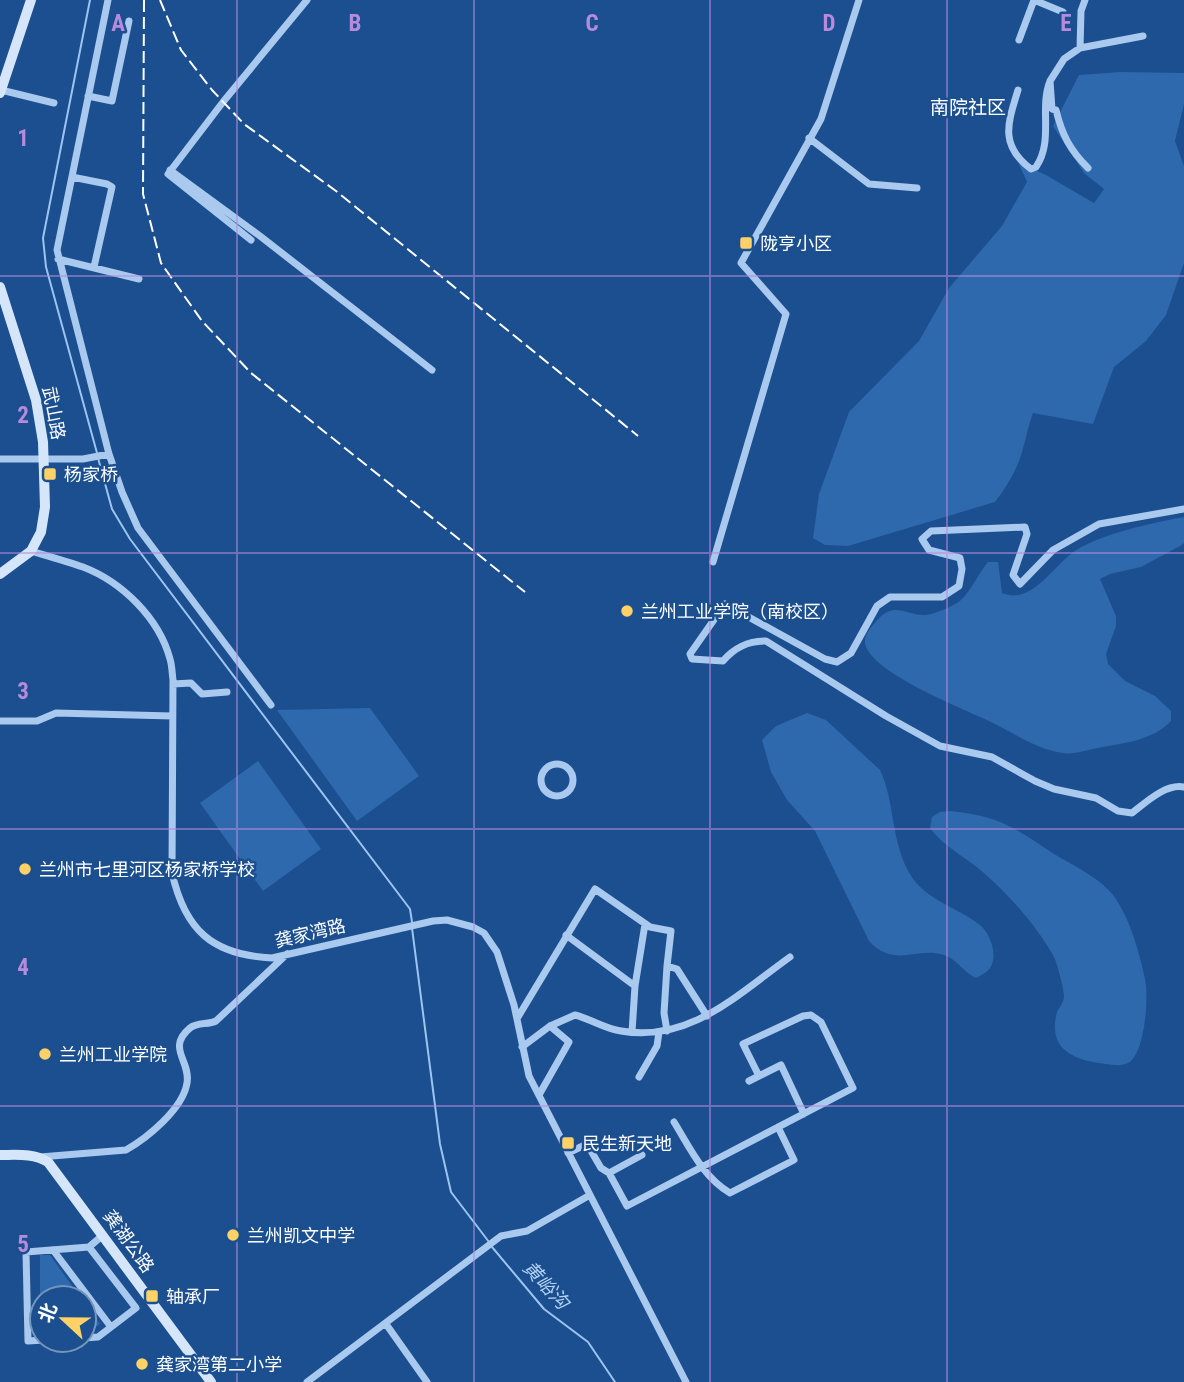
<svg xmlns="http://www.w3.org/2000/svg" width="1184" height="1382" font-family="'Roboto Condensed','Noto Sans SC',sans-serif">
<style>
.green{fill:#2e69ad}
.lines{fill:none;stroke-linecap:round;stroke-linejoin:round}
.stream{stroke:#9cc4f0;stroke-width:2}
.street{stroke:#a9c9ee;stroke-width:7}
.secondary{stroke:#d6e6fa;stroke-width:10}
.rail{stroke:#fff;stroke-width:2;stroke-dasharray:12 5;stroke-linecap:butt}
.grid{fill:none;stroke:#b68bdc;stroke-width:2;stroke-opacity:0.55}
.poi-dot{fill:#ffd166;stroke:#1b4f8f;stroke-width:2.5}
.labels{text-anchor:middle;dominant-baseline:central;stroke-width:5;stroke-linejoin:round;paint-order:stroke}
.poi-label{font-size:18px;fill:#fff;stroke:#1b4f8f;text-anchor:start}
.street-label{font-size:18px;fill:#fff;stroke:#1b4f8f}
.neighbourhood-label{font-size:19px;fill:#fff;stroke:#1b4f8f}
.water-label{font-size:19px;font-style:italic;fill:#b5d3f5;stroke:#1b4f8f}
.grid-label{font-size:23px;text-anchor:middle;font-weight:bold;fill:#b68bdc;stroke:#1b4f8f;stroke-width:5;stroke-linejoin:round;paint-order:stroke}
</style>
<rect width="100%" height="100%" fill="#1b4f8f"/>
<!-- green -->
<path class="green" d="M 1121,72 L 1184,73 L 1184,104 L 1175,141 L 1184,166 L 1184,263 L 1166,315 L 1146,341 L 1114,367 L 1093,424 L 1033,413 C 1028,426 1026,439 1022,452 C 1017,470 1006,488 995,502 L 848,546 L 825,545 L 813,538 L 819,494 L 849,412 L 919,341 L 949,288 L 1002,226 L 1027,182 L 1018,162 L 1046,175 L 1094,203 L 1104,189 L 1084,173 L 1053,126 L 1079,75 Z
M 1184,517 L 1184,543 L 1180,546 L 1141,567 L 1110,574 L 1100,579 L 1116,616 L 1116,626 L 1106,654 L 1108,664 L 1125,681 L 1155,696 L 1171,711 L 1171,721 C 1152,741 1123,743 1098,748 C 1086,750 1074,755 1062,753 C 1036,749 1012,732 989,721 C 964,709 869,672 865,643 C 864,636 869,630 874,624 C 895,596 908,620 931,614 C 939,612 953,606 960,601 C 971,591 978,574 988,562 L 998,562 L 1002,593 C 1031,605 1051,569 1072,553 C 1098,534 1152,523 1184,517 Z
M 370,708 L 419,776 L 357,821 L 277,710 Z
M 807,713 L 826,720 L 880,770 C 895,801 891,843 910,874 C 925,900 957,907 980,925 C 989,932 997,952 992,964 C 990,971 982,975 976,978 C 964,973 957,959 944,955 C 917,946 895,969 869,941 L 815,831 L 787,800 L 771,772 L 762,740 L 776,726 Z
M 258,761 L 321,849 L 263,891 L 200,803 Z
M 951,811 C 996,816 1011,825 1048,850 C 1069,864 1097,875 1113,895 C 1130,918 1139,951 1145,979 C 1149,997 1145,1048 1131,1061 C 1124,1067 1114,1065 1106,1064 C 1092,1062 1077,1060 1066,1051 C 1054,1042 1053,1026 1057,1012 C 1059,1008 1063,1003 1064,998 C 1065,992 1057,963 1054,957 C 1036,924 1000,884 970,862 C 955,851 941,843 930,828 L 932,817 L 940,812 Z
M 40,1255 L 50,1255 L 81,1298 L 43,1298 L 40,1295 Z
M 84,1302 L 100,1324 L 84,1335 Z"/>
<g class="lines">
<!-- stream -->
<path class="stream" d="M 90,0 L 43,238 L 46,267 L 97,453
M 98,458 L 112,509 L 130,539 L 410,909 L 412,922
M 412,928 L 440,1144 L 451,1192 L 489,1242
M 492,1247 L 544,1309 L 588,1342 L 615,1382"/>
<!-- street -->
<path class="street" d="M 108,0 L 57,250 L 109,454
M 1019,40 L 1034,0 L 1063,12
M 1080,48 L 1081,11 L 1085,0
M 1,90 L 54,103
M 1018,90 C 1008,123 999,145 1031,169 L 1036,167 C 1054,141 1039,108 1050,81
M 88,96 L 112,101 L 129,21
M 809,138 L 869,184 L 917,188
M 1088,168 C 1070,150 1062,135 1056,110 L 1052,109 L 1050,81 L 1064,59 L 1080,48 L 1143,36
M 170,170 L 260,236 L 432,370
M 72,177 L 107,184 L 112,187 L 94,267
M 251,240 L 168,174 L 223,102 L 307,0
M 58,259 L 139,279
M 0,459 L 83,459 L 109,454 L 122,492 L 138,528 L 271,705
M 1184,509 L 1099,524 L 1053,550 L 1020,584 L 1013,575 L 1027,534 L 1025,527 L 931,531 L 922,539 L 929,550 L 960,558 L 962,569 L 959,586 L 942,597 L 890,597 L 877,606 L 851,653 L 837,662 L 825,659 L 725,604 L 690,654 L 692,659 L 723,661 C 735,647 748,641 766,641 L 886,716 L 940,746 L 992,757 L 1035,781 L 1054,789 L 1096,798 L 1118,811 L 1132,813 C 1145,803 1166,783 1184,787
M 31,551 C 48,556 66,561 83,567 C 122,582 159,618 170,659 C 172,665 172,673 173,680 L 172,873 C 185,930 212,955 272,958 L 433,921 L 447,920 L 473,927 L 484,933 L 497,952 L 514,1005 L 529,1076 L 686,1382
M 713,562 L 786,314 L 741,263 L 821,119 L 859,0
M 173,684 L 191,683 L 202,694 L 227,692
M 0,721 L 37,721 L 56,713 L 172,716
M541 780a16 16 0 1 1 32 0a16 16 0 1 1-32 0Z
M 566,935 L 635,986
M 518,1017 L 595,889 L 650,927 L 671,931 L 667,966
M 667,1031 L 664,1013 L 667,966 L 677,969 L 707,1016
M 632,1032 L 635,986 L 645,924
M 522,1047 L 550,1026 L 575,1015 C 591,1019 605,1029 621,1031 C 690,1043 738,994 790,957
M 639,1077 L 657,1046 L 659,1032
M 749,1081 L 781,1065 L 804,1114
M 539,1095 L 569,1042 L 550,1026
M 674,1122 C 690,1148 703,1177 730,1193 L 794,1160 L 778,1127
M 568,1153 L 587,1144 L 601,1168 L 609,1173 L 642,1155
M 40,1157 L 126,1150 C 147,1138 183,1109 187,1083 C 191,1061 166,1048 190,1028 C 197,1022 208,1025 216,1021 L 287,954
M 609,1173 L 627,1206 L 853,1088 L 821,1022 L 811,1015 L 803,1016 L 743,1044 L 759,1076
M 53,1250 L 111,1327
M 386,1324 L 427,1382
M 84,1338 L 98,1337 L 136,1308 L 89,1247
M 44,1340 L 28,1341 L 26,1252 L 89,1247 L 103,1235
M 307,1382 L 501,1236 L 527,1231 L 590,1195"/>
<!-- secondary -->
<path class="secondary" d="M 0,93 L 31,0
M 0,287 L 36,400 L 43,442 L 45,507 L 41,532 L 31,551 L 0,574
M 0,1155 C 17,1155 33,1153 48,1162 L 211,1382"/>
<!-- rail -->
<path class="rail" d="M 144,0 L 143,194 L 161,263 L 202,321 L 251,373 L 525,592
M 160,0 L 181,50 L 212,90 L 244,124 L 336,191 L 638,436"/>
</g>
<!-- grid -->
<path class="grid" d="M 237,0 L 237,1382M 474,0 L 474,1382M 710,0 L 710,1382M 947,0 L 947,1382M 0,276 L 1184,276M 0,553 L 1184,553M 0,829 L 1184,829M 0,1106 L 1184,1106"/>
<!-- markers -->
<g class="poi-dot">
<rect x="739" y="236" width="14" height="14" rx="3.5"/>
<rect x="43" y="467" width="14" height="14" rx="3.5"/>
<circle cx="627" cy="611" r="7"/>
<circle cx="25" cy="869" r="7"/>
<circle cx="45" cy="1054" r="7"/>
<rect x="561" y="1136" width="14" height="14" rx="3.5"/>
<circle cx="233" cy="1235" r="7"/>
<rect x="145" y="1289" width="14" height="14" rx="3.5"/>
<circle cx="142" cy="1364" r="7"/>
</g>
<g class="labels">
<!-- poi labels -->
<g class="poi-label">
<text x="760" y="243">陇亨小区</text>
<text x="64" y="474">杨家桥</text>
<text x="641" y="611">兰州工业学院（南校区）</text>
<text x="39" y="869">兰州市七里河区杨家桥学校</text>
<text x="59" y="1054">兰州工业学院</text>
<text x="582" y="1143">民生新天地</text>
<text x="247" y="1235">兰州凯文中学</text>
<text x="166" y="1296">轴承厂</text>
<text x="156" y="1364">龚家湾第二小学</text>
</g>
<!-- street labels -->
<g class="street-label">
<text transform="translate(54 413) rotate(79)">武山路</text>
<text transform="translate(310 933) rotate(-13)">龚家湾路</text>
<text transform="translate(129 1241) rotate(54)">龚湖公路</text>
</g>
<!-- neighbourhood labels -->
<g class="neighbourhood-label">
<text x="968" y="107">南院社区</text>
</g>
<!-- water labels -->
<g class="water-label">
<text transform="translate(546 1285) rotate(47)">黄峪沟</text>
</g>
</g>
<g class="grid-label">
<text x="118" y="31">A</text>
<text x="355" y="31">B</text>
<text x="592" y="31">C</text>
<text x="829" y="31">D</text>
<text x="1066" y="31">E</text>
<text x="23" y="146">1</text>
<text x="23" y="423">2</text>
<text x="23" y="699">3</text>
<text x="23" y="975">4</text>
<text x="23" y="1252">5</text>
</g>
<!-- north arrow -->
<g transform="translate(63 1319) rotate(292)"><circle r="33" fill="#1b4f8f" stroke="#7695bc" stroke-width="2"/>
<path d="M0-5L12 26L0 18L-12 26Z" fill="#ffd166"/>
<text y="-10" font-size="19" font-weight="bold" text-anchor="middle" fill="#ffffff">北</text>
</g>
</svg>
